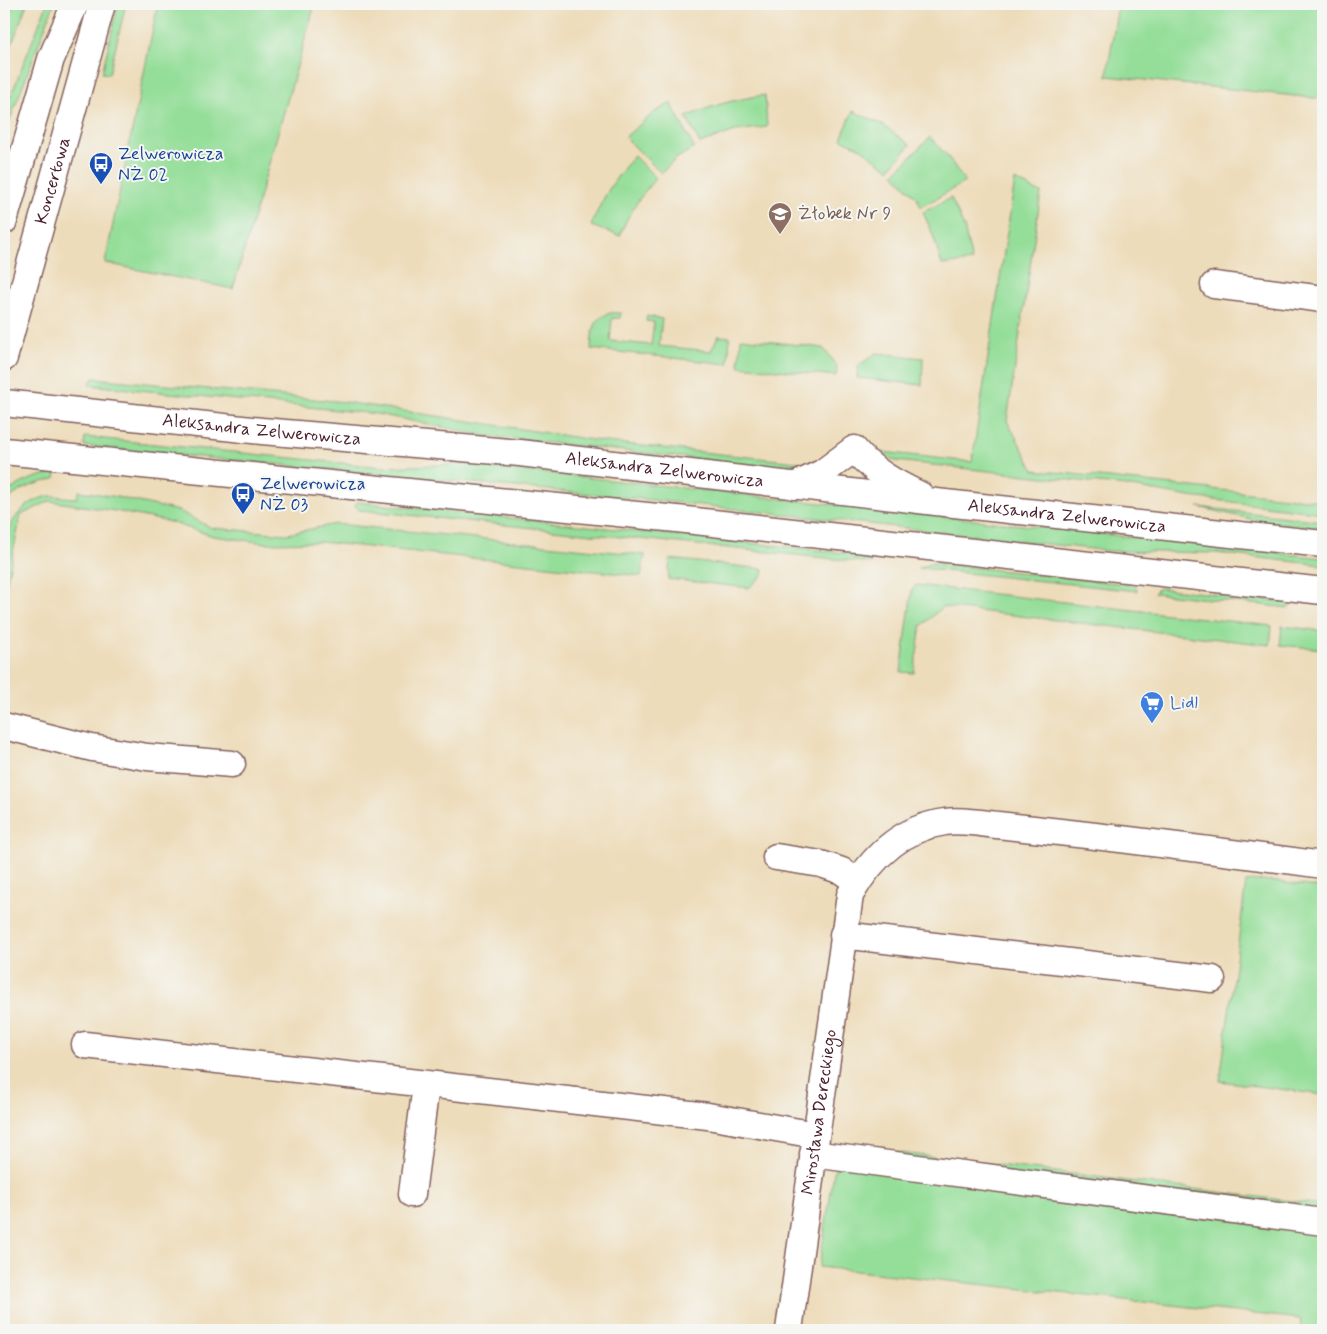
<svg xmlns="http://www.w3.org/2000/svg" width="1327" height="1334" font-family="Mynerve,sans-serif">
<style>
.green{fill:#94de99;stroke:#6f7e62}
.lines{fill:none;stroke-linecap:round;stroke-linejoin:round}
.minor-casing{stroke:#83615d;stroke-width:29}
.minor{stroke:#fff;stroke-width:26}
.labels{text-anchor:middle;dominant-baseline:central;stroke-width:4;stroke-linejoin:round;paint-order:stroke}
.transit-label{font-size:18px;fill:#164399;stroke:#f6f6f2;text-anchor:start}
.street-label{font-size:18px;fill:#4a1f2b;stroke:#f6f6f2}
.education-label{font-size:18px;fill:#785e54;stroke:#f6f6f2;text-anchor:start}
.shop-label{font-size:18px;fill:#366cbe;stroke:#f6f6f2;text-anchor:start}
</style>
<rect width="100%" height="100%" fill="#f6f6f2"/>
<filter id="ink" filterUnits="userSpaceOnUse"><feTurbulence type="fractalNoise" baseFrequency=".02" numOctaves="2"/><feDisplacementMap in="SourceGraphic" scale="10" xChannelSelector="R" yChannelSelector="G"/><feConvolveMatrix kernelMatrix="1 2 1 2 8 2 1 2 1" color-interpolation-filters="sRGB"/></filter>
<filter id="wash" filterUnits="userSpaceOnUse"><feTurbulence type="fractalNoise" baseFrequency=".0096" numOctaves="4" result="noise"/><feDisplacementMap in="SourceGraphic" scale="20" xChannelSelector="R" yChannelSelector="G"/><feGaussianBlur stdDeviation="1.12" result="paint"/><feColorMatrix in="noise" values="0 0 0 0 0 0 0 0 0 0 0 0 0 0 0 0 0 1.4 0 .05"/><feComposite in="paint" operator="in"/></filter>
<g filter="url(#wash)">
<rect width="100%" height="100%" fill="#eddcba"/>
<!-- green -->
<path class="green" d="M 14,4 L 27,4 L 4,65 L 4,23 L 7,17 L 4,15 L 5,6 L 11,10 Z
M 47,4 L 54,4 L 4,135 L 4,113 Z
M 118,4 L 126,4 L 109,74 L 102,73 Z
M 158,4 L 315,4 L 233,289 L 105,263 Z
M 1118,4 L 1323,4 L 1323,99 L 1107,76 Z
M 765,95 L 767,127 L 735,131 L 700,144 L 686,117 C 712,105 737,99 765,95 Z
M 671,103 L 694,148 L 677,158 L 661,173 L 625,137 L 655,112 Z
M 853,111 L 883,125 L 910,145 L 889,169 L 857,146 L 841,139 Z
M 930,137 L 949,158 L 965,182 L 921,207 L 917,198 L 894,174 Z
M 634,156 L 656,178 C 641,195 627,215 620,236 L 591,226 C 603,196 613,181 634,156 Z
M 1015,180 L 1041,193 L 1007,421 L 1034,470 L 1323,501 L 1323,513 L 1190,497 L 1126,486 L 896,461 L 889,458 L 882,452 L 972,462 Z
M 951,198 L 964,227 L 972,261 L 942,265 L 933,235 L 923,212 Z
M 611,313 L 621,313 L 620,318 L 612,318 L 610,341 L 651,345 L 654,322 L 646,321 L 647,316 L 662,319 L 659,346 L 711,351 L 718,336 L 730,337 L 728,364 L 591,349 C 592,333 593,317 611,313 Z
M 741,338 L 823,348 L 837,366 L 836,376 L 739,366 Z
M 876,353 L 923,358 L 922,385 L 857,378 L 858,366 Z
M 93,378 L 345,402 L 606,442 L 806,463 L 812,461 L 819,462 L 798,470 L 487,436 L 377,414 L 89,385 Z
M 85,437 L 381,467 L 464,464 L 1323,558 L 1323,565 L 1215,553 L 1109,551 L 673,502 L 84,446 Z
M 56,473 L 55,479 C 36,483 16,489 4,505 L 4,494 C 20,483 36,475 56,473 Z
M 79,491 L 112,496 L 179,511 L 212,528 L 287,534 L 336,524 L 645,555 L 641,576 L 321,542 L 266,543 L 213,536 L 170,522 L 115,511 L 50,501 L 21,515 L 4,595 C 4,564 0,524 28,505 C 34,501 42,497 50,496 C 58,496 68,498 77,498 Z
M 357,502 L 856,554 L 873,563 L 359,510 L 355,506 Z
M 1198,507 L 1323,521 L 1323,528 L 1260,521 Z
M 670,559 L 764,569 L 763,575 L 749,588 L 668,579 Z
M 933,563 L 1134,585 L 1137,588 L 1137,591 L 918,568 Z
M 916,585 L 1272,626 L 1270,645 L 943,607 L 921,626 L 914,673 L 901,672 L 912,590 Z
M 1159,588 L 1285,602 L 1290,606 L 1289,608 L 1154,593 Z
M 1282,626 L 1323,631 L 1323,649 L 1280,645 Z
M 1263,880 L 1323,888 L 1323,1095 L 1220,1081 L 1246,882 Z
M 845,1146 L 1323,1205 L 1323,1330 L 1300,1330 L 1301,1319 L 819,1267 L 834,1172 Z"/>
</g>
<g filter="url(#ink)">
<g class="lines">
<!-- minor casing -->
<g class="minor-casing">
<g id="minor">
<path d="M 4,221 L 51,59 L 75,4"/>
<path d="M 1214,285 L 1323,299"/>
<path id="s1" d="M 4,358 L 102,4"/>
<path id="s2" d="M 4,403 L 262,431 L 520,453 L 936,502 L 1323,544"/>
<path d="M 4,451 L 677,519 L 1323,591"/>
<path d="M 794,486 L 822,473 L 854,449 C 871,470 895,483 920,495"/>
<path d="M 4,726 L 92,748 L 147,757 L 232,764"/>
<path d="M 776,857 L 821,864 L 842,871 L 857,882"/>
<path d="M 843,935 L 1212,979"/>
<path d="M 85,1045 L 708,1116 L 816,1135"/>
<path d="M 813,1154 L 1323,1222"/>
<path d="M 412,1194 L 426,1085"/>
<path id="s3" d="M 789,1330 L 850,895 C 871,858 901,828 945,822 C 956,820 969,822 980,823 C 1004,826 1027,828 1051,831 C 1142,841 1233,853 1323,865"/>
</g>
</g>
<!-- minor -->
<use href="#minor" class="minor"/>
</g>
</g>
<!-- icons -->
<defs>
<g id="bus-pin" transform="scale(1.25)"><path d="M0 17L-7.5 6A9.5 9.5 0 1 1 7.5 6Z" fill="#1a4fb4" stroke="#f6f6f2"/><path d="M-5-6H5V4H4V6H2V4H-2V6H-4V4H-5ZM-3.5-4V0h7V-4ZM-3.5 1.2v1.5H-2V1.2ZM2 1.2v1.5H3.5V1.2Z" fill="#fff"/></g>
<g id="school-pin" transform="scale(1.25)"><path d="M0 17L-7.5 6A9.5 9.5 0 1 1 7.5 6Z" fill="#8d6e63" stroke="#f6f6f2"/><path d="M0-5L7-2L0 1L-7-2ZM-4 1L0 2.5L4 1V4Q0 6-4 4Z" fill="#fff"/></g>
<g id="supermarket-pin" transform="scale(1.25)"><path d="M0 17L-7.5 6A9.5 9.5 0 1 1 7.5 6Z" fill="#3f7fe0" stroke="#f6f6f2"/><path d="M-6-5.5h2.5l.6 2H6L4.5 2H-2.5L-4.4-4H-6ZM-1.5 3.2a1.3 1.3 0 1 0 .1 0ZM3 3.2a1.3 1.3 0 1 0 .1 0Z" fill="#fff"/></g>
</defs>
<g fill-rule="evenodd">
<use href="#bus-pin" x="101" y="164"/>
<use href="#school-pin" x="780" y="214"/>
<use href="#bus-pin" x="243" y="494"/>
<use href="#supermarket-pin" x="1152" y="703"/>
</g>
<g class="labels">
<!-- transit labels -->
<g class="transit-label">
<text x="118" y="154">Zelwerowicza<tspan x="118" dy="21">NŻ 02</tspan></text>
<text x="260" y="484">Zelwerowicza<tspan x="260" dy="21">NŻ 03</tspan></text>
</g>
<!-- street labels -->
<g class="street-label">
<text stroke="none"><textPath href="#s1" startOffset="184">Koncertowa</textPath></text>
<text stroke="none"><textPath href="#s2" startOffset="259">Aleksandra Zelwerowicza</textPath></text>
<text stroke="none"><textPath href="#s2" startOffset="664">Aleksandra Zelwerowicza</textPath></text>
<text stroke="none"><textPath href="#s2" startOffset="1069">Aleksandra Zelwerowicza</textPath></text>
<text stroke="none"><textPath href="#s3" startOffset="220">Mirosława Dereckiego</textPath></text>
</g>
<!-- education labels -->
<g class="education-label">
<text x="798" y="214">Żłobek Nr 9</text>
</g>
<!-- shop labels -->
<g class="shop-label">
<text x="1170" y="703">Lidl</text>
</g>
</g>
<!-- margin -->
<rect width="1327" height="1334" fill="none" stroke="#f6f6f2" stroke-width="20"/>
</svg>
